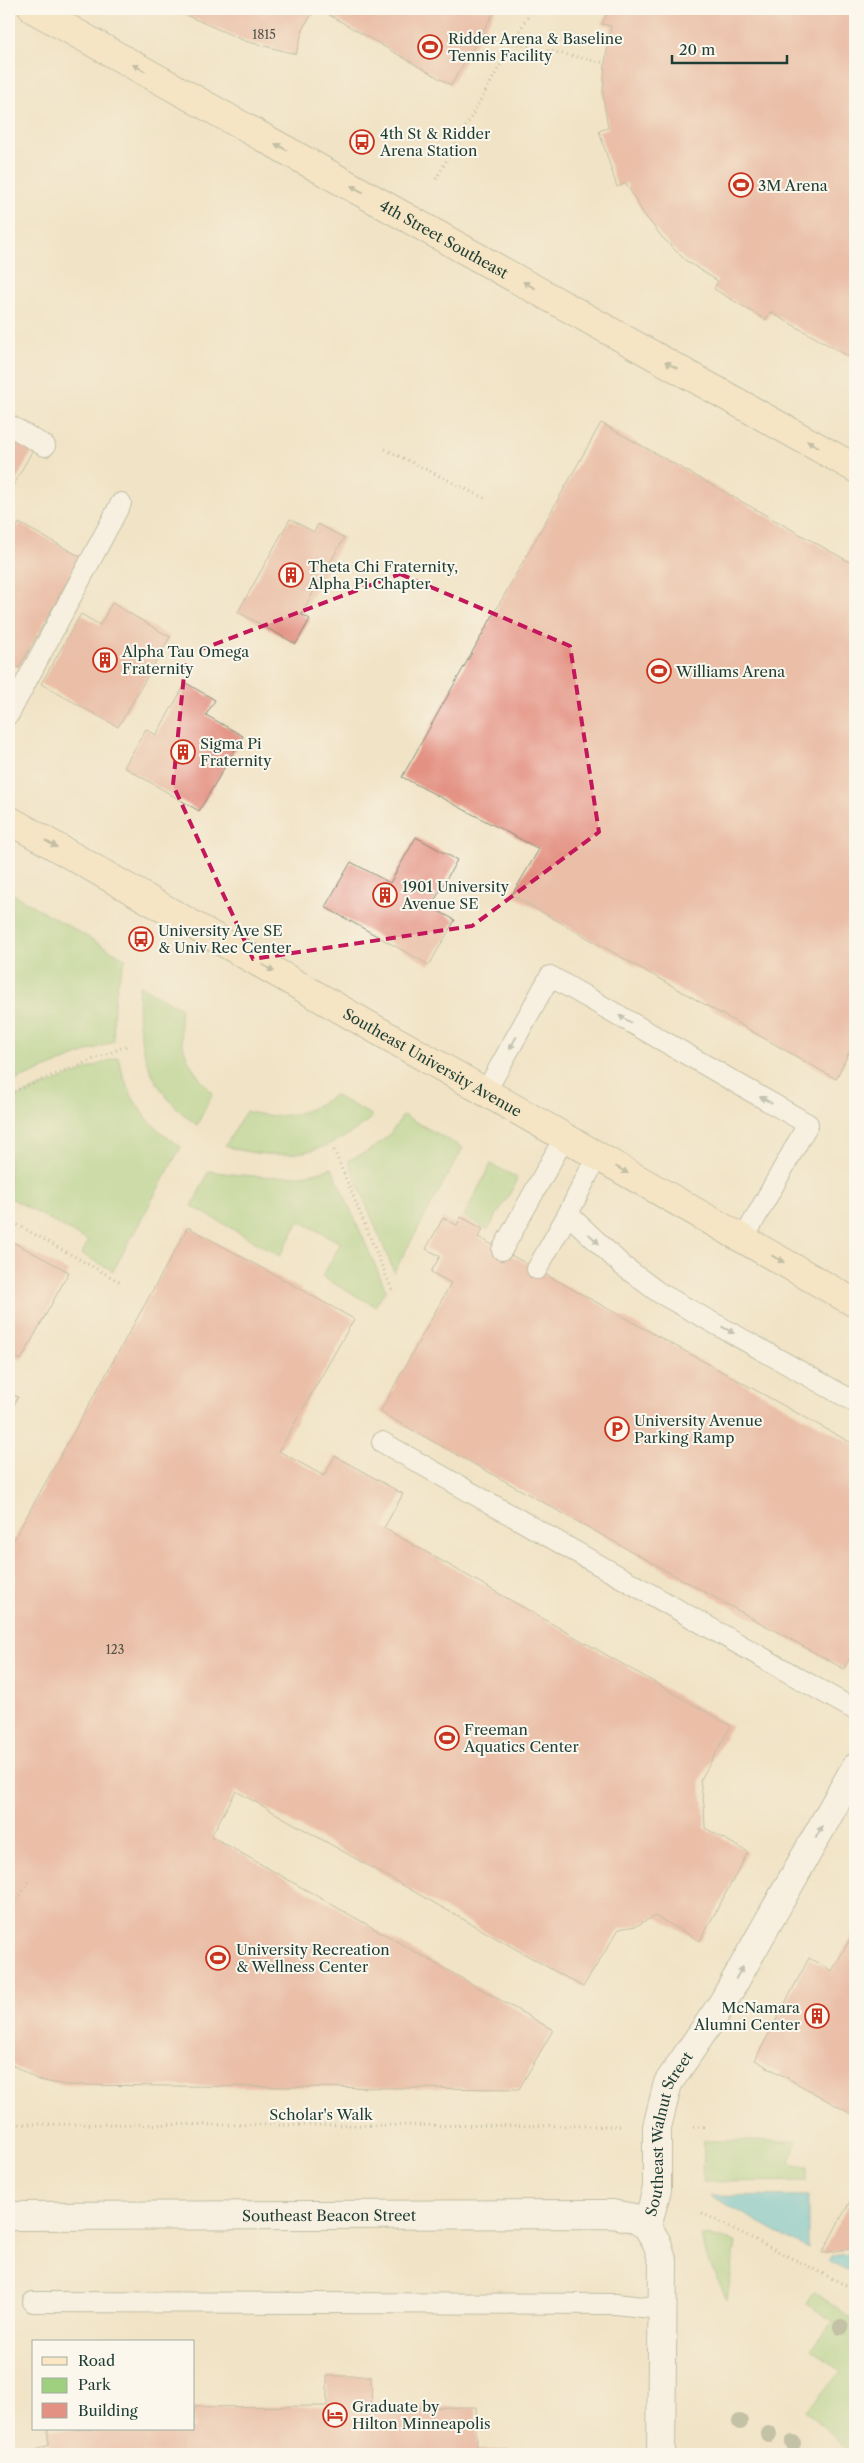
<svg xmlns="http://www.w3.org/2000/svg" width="864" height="2463" font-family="'Libre Caslon Text',serif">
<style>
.green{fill:#9fd080;stroke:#5f865a}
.water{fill:#5ac4d6;stroke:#3c8085}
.building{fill:#e39182}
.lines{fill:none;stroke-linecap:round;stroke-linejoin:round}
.service-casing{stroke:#88907d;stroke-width:22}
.minor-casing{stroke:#88907d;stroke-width:30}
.secondary-casing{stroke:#88907d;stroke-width:30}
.path{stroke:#88907d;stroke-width:3;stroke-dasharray:1 4;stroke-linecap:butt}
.service{stroke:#fff;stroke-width:20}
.minor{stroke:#fff;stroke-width:28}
.secondary{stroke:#fbe7c3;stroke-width:28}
.tree{fill:#8c987e}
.oneway{fill:#8d927c}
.oneway2{fill:#8f9e9a}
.marked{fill:none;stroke:#c2185b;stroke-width:4;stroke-dasharray:10 6;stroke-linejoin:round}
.labels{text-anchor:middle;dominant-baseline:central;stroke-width:4;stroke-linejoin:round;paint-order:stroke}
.number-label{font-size:12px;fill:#505248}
.poi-label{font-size:15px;fill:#1f3d34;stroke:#fbf7ec;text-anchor:start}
.street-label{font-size:15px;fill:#1f3d34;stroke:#fbf7ec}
</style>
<rect width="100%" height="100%" fill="#fbf7ec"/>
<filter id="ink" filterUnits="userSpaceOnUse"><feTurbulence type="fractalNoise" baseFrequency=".02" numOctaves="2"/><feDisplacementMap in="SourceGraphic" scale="10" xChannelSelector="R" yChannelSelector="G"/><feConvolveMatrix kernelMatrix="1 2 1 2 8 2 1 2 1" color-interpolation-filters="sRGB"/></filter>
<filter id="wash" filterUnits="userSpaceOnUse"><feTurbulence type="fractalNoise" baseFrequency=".0096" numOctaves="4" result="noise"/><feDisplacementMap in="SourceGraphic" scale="20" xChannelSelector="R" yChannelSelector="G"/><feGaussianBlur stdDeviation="1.12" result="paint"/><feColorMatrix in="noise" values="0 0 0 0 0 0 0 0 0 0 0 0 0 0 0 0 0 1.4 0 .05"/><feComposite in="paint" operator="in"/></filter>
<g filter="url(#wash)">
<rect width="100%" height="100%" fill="#f1e3c6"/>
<!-- green -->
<path class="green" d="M 9,892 L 126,959 C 114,986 112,1012 114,1041 L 9,1083 Z
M 139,985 L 181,1008 C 176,1042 189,1070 213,1093 L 197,1125 C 147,1089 135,1044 139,985 Z
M 118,1057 C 128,1099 145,1123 181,1147 L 113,1271 L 82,1254 L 88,1241 L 9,1197 L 9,1100 Z
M 334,1095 L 373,1116 C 330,1155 280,1163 225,1146 L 246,1111 C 280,1121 306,1115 334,1095 Z
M 403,1115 L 463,1148 L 394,1272 L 348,1160 C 376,1149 387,1141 403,1115 Z
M 491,1164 L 516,1177 L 516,1183 L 488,1230 L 464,1216 Z
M 332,1168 L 386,1290 L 375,1306 L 322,1277 L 341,1243 L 299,1221 L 280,1256 L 192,1206 L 209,1171 C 251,1177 292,1181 332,1168 Z
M 704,2141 L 796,2141 L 790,2164 L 807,2167 L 807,2181 L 703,2182 Z
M 701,2236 L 730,2239 L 736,2243 L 727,2299 L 705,2254 Z
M 815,2291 L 855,2321 L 855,2454 L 851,2454 L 806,2410 L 841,2372 L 812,2349 L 834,2322 L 807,2304 Z"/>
<!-- water -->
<path class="water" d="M 709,2195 L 808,2196 L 808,2249 Z
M 855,2253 L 855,2274 L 829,2261 L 832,2256 Z"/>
<g id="blocks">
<!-- building -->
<path class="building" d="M 172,9 L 316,9 L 304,26 L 296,54 L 245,41 Z
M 319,9 L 496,9 L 451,85 Z
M 609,9 L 855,9 L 855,360 L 770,312 L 766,320 L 714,289 L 718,281 L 685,260 L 662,237 L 643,213 L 626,183 L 617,187 L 599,131 L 608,128 L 603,95 L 605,63 L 611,26 L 602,24 Z
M 601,423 L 855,565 L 855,1040 L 836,1079 L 512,895 L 539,849 L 402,777 Z
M 9,431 L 35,446 L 9,493 Z
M 290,519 L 314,532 L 318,524 L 344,538 L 301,614 L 310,619 L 296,644 L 238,612 Z
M 19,523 L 81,557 L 19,668 L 9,662 L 9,543 Z
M 112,603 L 170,637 L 118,727 L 41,684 L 81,614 L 100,625 Z
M 186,683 L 215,700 L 206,715 L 243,736 L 199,811 L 124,767 L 146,729 L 156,735 Z
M 416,837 L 457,860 L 431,907 L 455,920 L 429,965 L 325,907 L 351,862 L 390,883 Z
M 461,1217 L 483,1229 L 478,1237 L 855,1445 L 855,1648 L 844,1669 L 380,1412 L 451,1283 L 431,1272 L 440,1256 L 426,1249 L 443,1218 L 457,1225 Z
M 188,1227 L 354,1319 L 279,1451 L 324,1476 L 335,1456 L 403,1494 L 384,1528 L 731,1726 L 700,1781 L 704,1805 L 705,1828 L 748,1852 L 700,1941 L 655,1916 L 636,1926 L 619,1929 L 583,1987 L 236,1791 L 211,1836 L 553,2030 L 519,2089 L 65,2085 L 38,2080 L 9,2063 L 9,1548 Z
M 9,1240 L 69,1272 L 21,1360 L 14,1356 L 9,1366 Z
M 9,1393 L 18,1397 L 9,1415 Z
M 855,1930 L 855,2116 L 755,2060 L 809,1958 L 832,1971 Z
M 855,2192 L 855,2248 L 822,2253 Z
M 327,2376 L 371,2376 L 372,2408 L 476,2407 L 477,2450 L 510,2450 L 510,2454 L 27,2454 L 48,2445 L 48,2429 L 194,2429 L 194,2407 L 327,2406 Z"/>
</g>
</g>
<g filter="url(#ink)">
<use href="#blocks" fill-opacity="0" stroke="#88907d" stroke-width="1"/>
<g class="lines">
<!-- service casing -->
<g class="service-casing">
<path id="service" d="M 9,425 L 45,446
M 9,714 L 121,503
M 485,1093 L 550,976 L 808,1124 L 743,1240
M 597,1156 L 568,1214 L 623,1266 L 658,1292 L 855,1402
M 502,1250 L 564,1138
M 537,1269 L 568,1214
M 382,1442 L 855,1710
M 33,2302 L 615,2304 L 661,2309"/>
</g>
<!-- minor casing -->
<g class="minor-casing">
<g id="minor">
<path id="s1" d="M 9,2216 L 612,2214 L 634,2218 L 647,2226"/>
<path id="s2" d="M 661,2454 L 663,2262 L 657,2243 L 647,2226 L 657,2189 L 657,2127 L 668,2083 L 722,2004 L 855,1768"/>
</g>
</g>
<!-- secondary casing -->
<g class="secondary-casing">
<g id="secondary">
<path id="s3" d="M 33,9 L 855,468"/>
<path id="s4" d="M 9,820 L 855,1303"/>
</g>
</g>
<!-- path -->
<path class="path" d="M 513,43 L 605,63
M 436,179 L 532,9
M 385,449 L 486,499
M 9,1093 L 129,1045
M 334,1150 L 392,1290
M 9,1220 L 120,1282
M 9,1912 L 30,1880
M 9,2124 L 623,2126
M 693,2127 L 704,2127
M 702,2213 L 855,2290"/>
<!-- service -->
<use href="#service" class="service"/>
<!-- minor -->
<use href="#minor" class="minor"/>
<!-- secondary -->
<use href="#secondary" class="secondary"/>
</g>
<!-- trees -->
<g class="tree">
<circle cx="841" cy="2327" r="8"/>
<circle cx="740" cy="2422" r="8"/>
<circle cx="769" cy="2434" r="8"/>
<circle cx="793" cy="2443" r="8"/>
</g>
<!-- one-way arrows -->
<defs><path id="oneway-solid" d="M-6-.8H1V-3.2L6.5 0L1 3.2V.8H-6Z" transform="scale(1.25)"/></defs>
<g class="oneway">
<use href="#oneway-solid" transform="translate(139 68) rotate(-151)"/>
<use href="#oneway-solid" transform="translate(281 147) rotate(-151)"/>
<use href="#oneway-solid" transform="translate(357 189) rotate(-151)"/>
<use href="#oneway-solid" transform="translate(529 285) rotate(-151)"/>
<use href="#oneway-solid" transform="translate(671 365) rotate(-151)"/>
<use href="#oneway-solid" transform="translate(813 444) rotate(-151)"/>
<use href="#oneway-solid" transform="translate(51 844) rotate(30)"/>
<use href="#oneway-solid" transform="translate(268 968) rotate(30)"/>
<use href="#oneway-solid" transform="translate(622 1170) rotate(30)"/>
<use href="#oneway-solid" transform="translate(778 1259) rotate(29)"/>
</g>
<g class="oneway2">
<use href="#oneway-solid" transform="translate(625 1019) rotate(-150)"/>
<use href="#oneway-solid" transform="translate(513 1043) rotate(119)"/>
<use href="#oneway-solid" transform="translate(766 1100) rotate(-150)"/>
<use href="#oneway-solid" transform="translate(594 1239) rotate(43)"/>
<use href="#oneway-solid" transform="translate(728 1330) rotate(29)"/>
<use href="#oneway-solid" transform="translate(819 1832) rotate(-61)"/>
<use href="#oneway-solid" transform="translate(739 1973) rotate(-61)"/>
</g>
</g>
<!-- marked area -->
<path d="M0 0H864V2463H0ZM 400,574 L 570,646 L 599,832 L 472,926 L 253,959 L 173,785 L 186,655 Z" fill="#f1e3c6" fill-opacity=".55" fill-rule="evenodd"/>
<path class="marked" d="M 400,574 L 570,646 L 599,832 L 472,926 L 253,959 L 173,785 L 186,655 Z"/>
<!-- icons -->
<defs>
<g id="stadium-ring" transform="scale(1.25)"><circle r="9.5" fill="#fbf7ec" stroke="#c8321e" stroke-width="1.5"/><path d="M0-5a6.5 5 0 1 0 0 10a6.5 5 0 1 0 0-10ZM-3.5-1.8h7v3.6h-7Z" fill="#c8321e"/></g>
<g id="bus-ring" transform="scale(1.25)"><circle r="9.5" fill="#fbf7ec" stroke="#c8321e" stroke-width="1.5"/><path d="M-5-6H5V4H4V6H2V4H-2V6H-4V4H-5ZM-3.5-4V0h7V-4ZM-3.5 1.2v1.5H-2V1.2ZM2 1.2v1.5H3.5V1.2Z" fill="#c8321e"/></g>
<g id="building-ring" transform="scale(1.25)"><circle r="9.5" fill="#fbf7ec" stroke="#c8321e" stroke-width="1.5"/><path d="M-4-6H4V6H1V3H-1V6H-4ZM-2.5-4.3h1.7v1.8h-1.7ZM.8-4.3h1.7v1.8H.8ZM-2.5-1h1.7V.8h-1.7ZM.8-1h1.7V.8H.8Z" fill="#c8321e"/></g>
<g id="parking-ring" transform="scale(1.25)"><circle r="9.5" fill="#fbf7ec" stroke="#c8321e" stroke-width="1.5"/><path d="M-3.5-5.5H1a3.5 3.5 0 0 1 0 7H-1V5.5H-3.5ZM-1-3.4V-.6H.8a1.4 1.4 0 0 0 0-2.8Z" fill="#c8321e"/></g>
<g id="hotel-ring" transform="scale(1.25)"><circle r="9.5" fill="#fbf7ec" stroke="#c8321e" stroke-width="1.5"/><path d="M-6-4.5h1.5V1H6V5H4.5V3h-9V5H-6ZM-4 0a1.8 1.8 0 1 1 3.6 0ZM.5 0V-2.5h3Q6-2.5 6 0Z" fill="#c8321e"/></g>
</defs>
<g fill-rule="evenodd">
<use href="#stadium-ring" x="430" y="47"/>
<use href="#bus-ring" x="362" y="142"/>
<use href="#stadium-ring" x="741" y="185"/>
<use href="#building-ring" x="291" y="575"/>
<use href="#building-ring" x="105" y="660"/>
<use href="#stadium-ring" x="659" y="671"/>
<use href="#building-ring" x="183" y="752"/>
<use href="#building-ring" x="385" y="895"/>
<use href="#bus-ring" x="141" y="939"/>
<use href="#parking-ring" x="617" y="1429"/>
<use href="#stadium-ring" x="447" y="1738"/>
<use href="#stadium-ring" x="218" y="1958"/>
<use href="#building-ring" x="817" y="2016"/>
<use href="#hotel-ring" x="335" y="2415"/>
</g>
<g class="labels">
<!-- number labels -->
<g class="number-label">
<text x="264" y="34">1815</text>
<text x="115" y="1649">123</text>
</g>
<!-- poi labels -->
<g class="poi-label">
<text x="448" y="38">Ridder Arena &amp; Baseline<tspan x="448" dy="17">Tennis Facility</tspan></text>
<text x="380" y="133">4th St &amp; Ridder<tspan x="380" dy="17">Arena Station</tspan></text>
<text x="758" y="185">3M Arena</text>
<text x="308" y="566">Theta Chi Fraternity,<tspan x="308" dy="17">Alpha Pi Chapter</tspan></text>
<text x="122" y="651">Alpha Tau Omega<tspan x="122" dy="17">Fraternity</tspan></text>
<text x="676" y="671">Williams Arena</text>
<text x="200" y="743">Sigma Pi<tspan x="200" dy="17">Fraternity</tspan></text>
<text x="402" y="886">1901 University<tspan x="402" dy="17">Avenue SE</tspan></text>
<text x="158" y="930">University Ave SE<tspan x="158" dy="17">&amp; Univ Rec Center</tspan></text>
<text x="634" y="1420">University Avenue<tspan x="634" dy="17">Parking Ramp</tspan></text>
<text x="464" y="1729">Freeman<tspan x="464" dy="17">Aquatics Center</tspan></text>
<text x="236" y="1949">University Recreation<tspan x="236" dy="17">&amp; Wellness Center</tspan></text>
<text x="800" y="2007" text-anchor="end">McNamara<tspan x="800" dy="17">Alumni Center</tspan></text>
<text x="352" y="2406">Graduate by<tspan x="352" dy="17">Hilton Minneapolis</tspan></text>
</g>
<!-- street labels -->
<g class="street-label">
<text stroke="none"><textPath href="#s3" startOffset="471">4th Street Southeast</textPath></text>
<text stroke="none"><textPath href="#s4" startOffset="488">Southeast University Avenue</textPath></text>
<text x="321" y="2114">Scholar's Walk</text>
<text stroke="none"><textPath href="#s2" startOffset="328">Southeast Walnut Street</textPath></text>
<text stroke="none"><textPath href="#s1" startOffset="320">Southeast Beacon Street</textPath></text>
</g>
</g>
<!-- margin -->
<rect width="864" height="2463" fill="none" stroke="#fbf7ec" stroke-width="30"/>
<!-- legend -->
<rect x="32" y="2340" width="162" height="90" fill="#fbf7ec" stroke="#a3ada2"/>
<rect x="42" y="2357" width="25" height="8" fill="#fbe7c3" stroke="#a3ada2"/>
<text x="78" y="2366" font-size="15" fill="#1f3d34">Road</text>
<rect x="42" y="2378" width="25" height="15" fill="#9fd080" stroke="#a3ada2"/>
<text x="78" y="2390" font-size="15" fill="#1f3d34">Park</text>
<rect x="42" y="2403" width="25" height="15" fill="#e39182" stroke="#a3ada2"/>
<text x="78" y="2416" font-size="15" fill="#1f3d34">Building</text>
<!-- scale -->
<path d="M672 55v8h115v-8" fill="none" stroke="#1f3d34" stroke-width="2.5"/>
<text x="679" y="55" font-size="15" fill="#1f3d34" stroke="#fbf7ec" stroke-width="4" paint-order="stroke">20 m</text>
</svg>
